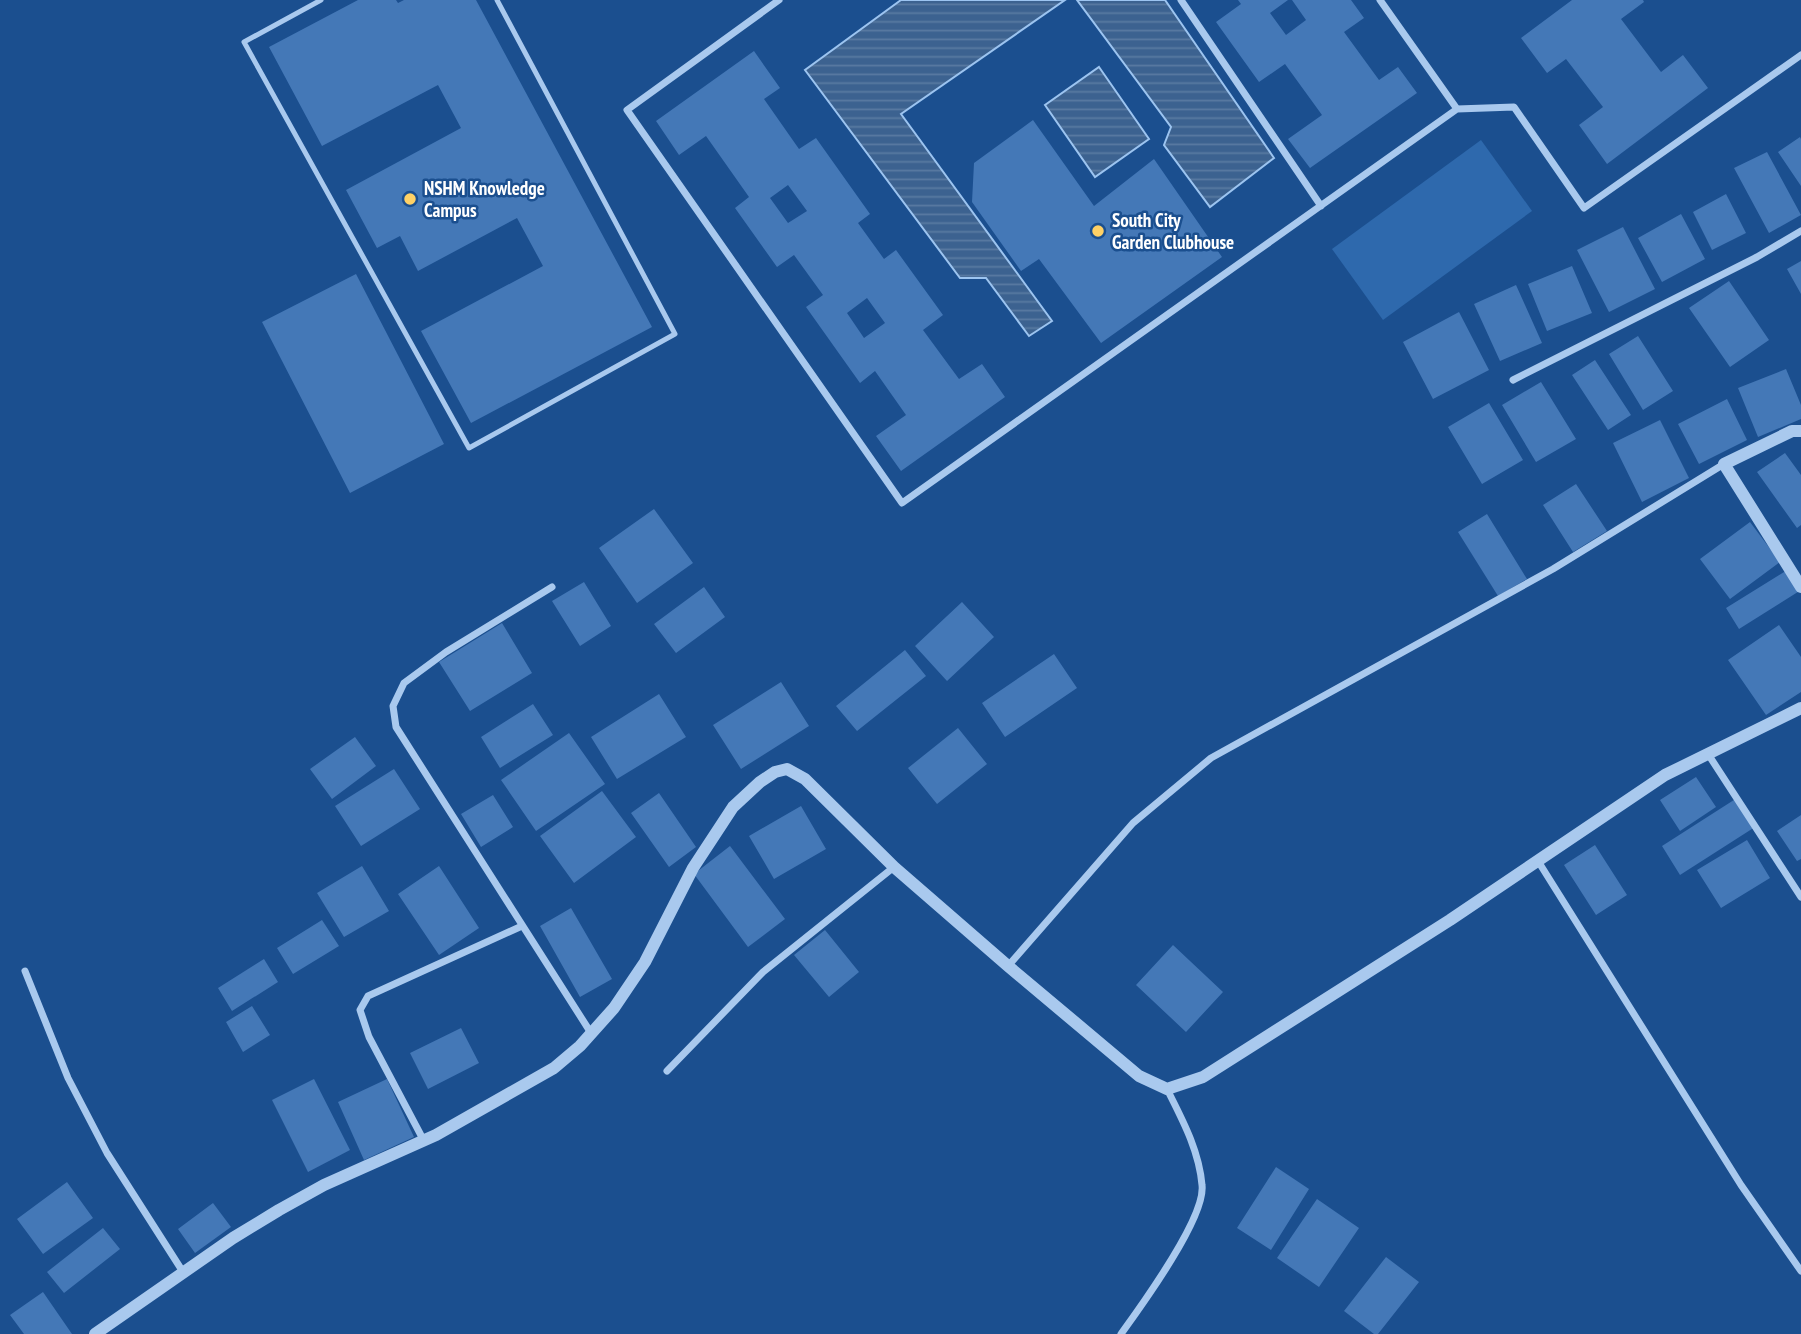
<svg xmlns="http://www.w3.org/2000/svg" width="1801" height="1334" font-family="'PT Sans Narrow',sans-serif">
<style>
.pitch{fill:#2e69ad}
.water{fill:url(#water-rules);stroke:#9cc4f0;stroke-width:2}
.building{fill:#4478b7;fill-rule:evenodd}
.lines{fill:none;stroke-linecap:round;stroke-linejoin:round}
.service{stroke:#a9c9ee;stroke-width:5}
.minor{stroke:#a9c9ee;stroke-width:7}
.tertiary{stroke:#a9c9ee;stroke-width:12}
.poi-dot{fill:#ffd166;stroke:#1b4f8f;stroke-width:2.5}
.labels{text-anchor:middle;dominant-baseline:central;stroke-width:5;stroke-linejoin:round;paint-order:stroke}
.poi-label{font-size:19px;font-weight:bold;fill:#fff;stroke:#1b4f8f;text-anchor:start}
</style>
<defs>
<pattern id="water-rules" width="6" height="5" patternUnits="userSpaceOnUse" patternTransform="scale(1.75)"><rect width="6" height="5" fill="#3c6290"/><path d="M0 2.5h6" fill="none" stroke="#597aa1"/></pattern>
</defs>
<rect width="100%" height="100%" fill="#1b4f8f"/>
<!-- pitch -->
<path class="pitch" d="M 1481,140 L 1532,211 L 1383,320 L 1332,249 Z"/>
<!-- water -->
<path class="water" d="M 901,0 L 1065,0 L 901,114 L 1052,321 L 1029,336 L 986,278 L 960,278 L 805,70 Z
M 1077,0 L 1165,0 L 1274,158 L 1210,207 L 1164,145 L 1171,127 Z
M 1099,67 L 1149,139 L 1095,177 L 1045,105 Z"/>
<!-- building -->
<path class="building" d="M 358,0 L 396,0 L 398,3 L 404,0 L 476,0 L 652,327 L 471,423 L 421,331 L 543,266 L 517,218 L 418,271 L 400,236 L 377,248 L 346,190 L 461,128 L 438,85 L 322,146 L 269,47 Z
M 1238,0 L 1288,0 L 1270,13 L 1286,35 L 1306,20 L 1292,0 L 1351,0 L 1364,18 L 1344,32 L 1379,80 L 1398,67 L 1417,93 L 1310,168 L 1288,139 L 1322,115 L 1285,64 L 1259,82 L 1216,22 L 1241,4 Z
M 1572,0 L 1643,0 L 1644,2 L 1621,19 L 1661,72 L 1683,55 L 1708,88 L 1607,164 L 1579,125 L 1603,107 L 1566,59 L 1547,73 L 1521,38 Z
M 754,51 L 780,88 L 764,99 L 799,149 L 816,138 L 870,214 L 858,223 L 884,259 L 896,250 L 943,315 L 923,330 L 959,379 L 982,364 L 1005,397 L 901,471 L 876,436 L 906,415 L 875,371 L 860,383 L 806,307 L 823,295 L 794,255 L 777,267 L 735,208 L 749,197 L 706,136 L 679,155 L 656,121 ZM 788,185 L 807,211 L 788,223 L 770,198 ZM 867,298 L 885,323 L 864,338 L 847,313 Z
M 1033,120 L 1094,206 L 1154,159 L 1222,257 L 1101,343 L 1039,259 L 1021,271 L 972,202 L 974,163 Z
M 1800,137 L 1801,139 L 1801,186 L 1778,152 Z
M 1767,152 L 1801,215 L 1769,233 L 1734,168 Z
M 1726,194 L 1746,233 L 1712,250 L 1693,212 Z
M 1681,214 L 1705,259 L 1662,282 L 1638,238 Z
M 1623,227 L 1655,289 L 1609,312 L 1577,250 Z
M 1801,261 L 1801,294 L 1787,269 Z
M 1572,266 L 1592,313 L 1547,331 L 1528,284 Z
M 356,274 L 444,444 L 350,493 L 262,322 Z
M 1729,281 L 1769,340 L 1730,367 L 1689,308 Z
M 1516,285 L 1542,343 L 1500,361 L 1474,304 Z
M 1459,312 L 1489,370 L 1433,399 L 1403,342 Z
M 1638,336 L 1673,391 L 1643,410 L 1609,354 Z
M 1595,360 L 1631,415 L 1608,430 L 1572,375 Z
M 1786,369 L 1801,405 L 1801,419 L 1758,437 L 1738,388 Z
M 1541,382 L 1576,439 L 1536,462 L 1502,405 Z
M 1727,399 L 1747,440 L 1699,464 L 1678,424 Z
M 1489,403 L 1523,460 L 1482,484 L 1448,427 Z
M 1660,420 L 1689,478 L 1642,502 L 1613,443 Z
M 1785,453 L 1801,475 L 1801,525 L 1797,528 L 1757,472 Z
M 1576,484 L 1607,531 L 1573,552 L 1543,505 Z
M 654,509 L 693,563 L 637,603 L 599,548 Z
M 1487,514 L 1527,579 L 1498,596 L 1458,532 Z
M 1750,522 L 1780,562 L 1730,599 L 1700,559 Z
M 1789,569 L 1801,590 L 1739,629 L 1726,608 Z
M 584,582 L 611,626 L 580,646 L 552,601 Z
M 704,587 L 725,617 L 676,653 L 654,624 Z
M 962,602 L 994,637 L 947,681 L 915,646 Z
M 502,623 L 532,673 L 470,711 L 439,662 Z
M 1779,625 L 1801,657 L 1801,692 L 1766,715 L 1728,660 Z
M 905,650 L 926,676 L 857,731 L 836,706 Z
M 1054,654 L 1077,688 L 1005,737 L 982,703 Z
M 781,682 L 809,726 L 741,769 L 713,725 Z
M 659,694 L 686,737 L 617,779 L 591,737 Z
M 533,704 L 553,735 L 500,768 L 481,737 Z
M 958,728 L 987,764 L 937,804 L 908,768 Z
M 569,733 L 605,784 L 536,831 L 501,780 Z
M 355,737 L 376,766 L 332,799 L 310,769 Z
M 394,769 L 420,809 L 361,846 L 335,806 Z
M 1696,777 L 1716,807 L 1680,831 L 1660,800 Z
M 602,791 L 636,837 L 574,883 L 540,836 Z
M 659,793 L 696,847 L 669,867 L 631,813 Z
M 493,795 L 513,827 L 481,847 L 461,814 Z
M 1737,798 L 1755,827 L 1680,875 L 1662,846 Z
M 801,806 L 826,849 L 774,879 L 749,836 Z
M 1801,815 L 1801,859 L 1797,861 L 1777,831 Z
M 1747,840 L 1770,878 L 1721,908 L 1697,870 Z
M 1595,845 L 1627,895 L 1596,915 L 1564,865 Z
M 730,846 L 785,919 L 748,947 L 694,874 Z
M 362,866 L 389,911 L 344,937 L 317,893 Z
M 439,866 L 479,928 L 439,955 L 398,894 Z
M 571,908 L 612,979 L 580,997 L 540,926 Z
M 322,920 L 339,946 L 293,974 L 277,948 Z
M 825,930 L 859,972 L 829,997 L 794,955 Z
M 1173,945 L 1223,992 L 1186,1032 L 1136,985 Z
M 264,959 L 278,982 L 232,1011 L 218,988 Z
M 252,1006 L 270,1035 L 243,1052 L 226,1022 Z
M 461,1028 L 479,1063 L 428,1089 L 410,1053 Z
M 314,1079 L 350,1150 L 308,1172 L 272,1100 Z
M 387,1079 L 414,1137 L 364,1160 L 338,1102 Z
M 1276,1167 L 1309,1189 L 1271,1250 L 1237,1228 Z
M 67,1182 L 93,1218 L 43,1254 L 17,1219 Z
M 1317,1199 L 1359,1228 L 1319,1287 L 1277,1258 Z
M 213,1203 L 231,1227 L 195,1253 L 178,1229 Z
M 103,1228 L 120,1249 L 64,1293 L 47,1272 Z
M 1386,1257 L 1419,1282 L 1378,1334 L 1374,1334 L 1344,1311 Z
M 43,1292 L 72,1334 L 24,1334 L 10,1315 Z"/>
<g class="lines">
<!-- service -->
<path class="service" d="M 321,0 L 244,42 L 469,448 L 675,334 L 497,0"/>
<!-- minor -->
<path class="minor" d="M 779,0 L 627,110 L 902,503 L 1457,109 L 1514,107 L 1584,208 L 1801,55
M 1181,0 L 1321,206
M 1380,0 L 1457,109
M 1513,380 L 1757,257 L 1801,231
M 552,587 L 446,652 L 404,683 L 393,706 L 396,727 L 591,1033
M 1708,754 L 1801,897
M 1538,861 L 1741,1185 L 1801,1271
M 1008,966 L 1133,823 L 1211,758 L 1553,569 L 1724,464
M 25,971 L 68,1078 L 107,1153 L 183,1272
M 667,1071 L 763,972 L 894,867
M 424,1141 L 369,1037 L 360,1010 L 368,996 L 522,926
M 1121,1334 C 1142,1305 1206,1217 1202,1185 C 1199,1150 1182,1119 1167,1089"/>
<!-- tertiary -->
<path class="tertiary" d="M 1801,431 L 1792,431 L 1724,464 L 1801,587
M 95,1334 L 233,1238 L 279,1210 L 324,1185 L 436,1135 L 554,1068 L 580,1046 L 614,1008 L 645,962 L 693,868 L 733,807 L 760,782 L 775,772 L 787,769 L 805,779 L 894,867 L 1008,966 L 1139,1076 L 1167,1089 L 1203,1077 L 1450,920 L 1665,775 L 1801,708"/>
</g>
<!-- markers -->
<g class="poi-dot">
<circle cx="410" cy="199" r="7"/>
<circle cx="1098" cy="231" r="7"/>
</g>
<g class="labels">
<!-- poi labels -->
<g class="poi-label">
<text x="424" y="188">NSHM Knowledge<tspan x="424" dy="22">Campus</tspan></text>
<text x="1112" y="220">South City<tspan x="1112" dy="22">Garden Clubhouse</tspan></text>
</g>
</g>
</svg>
